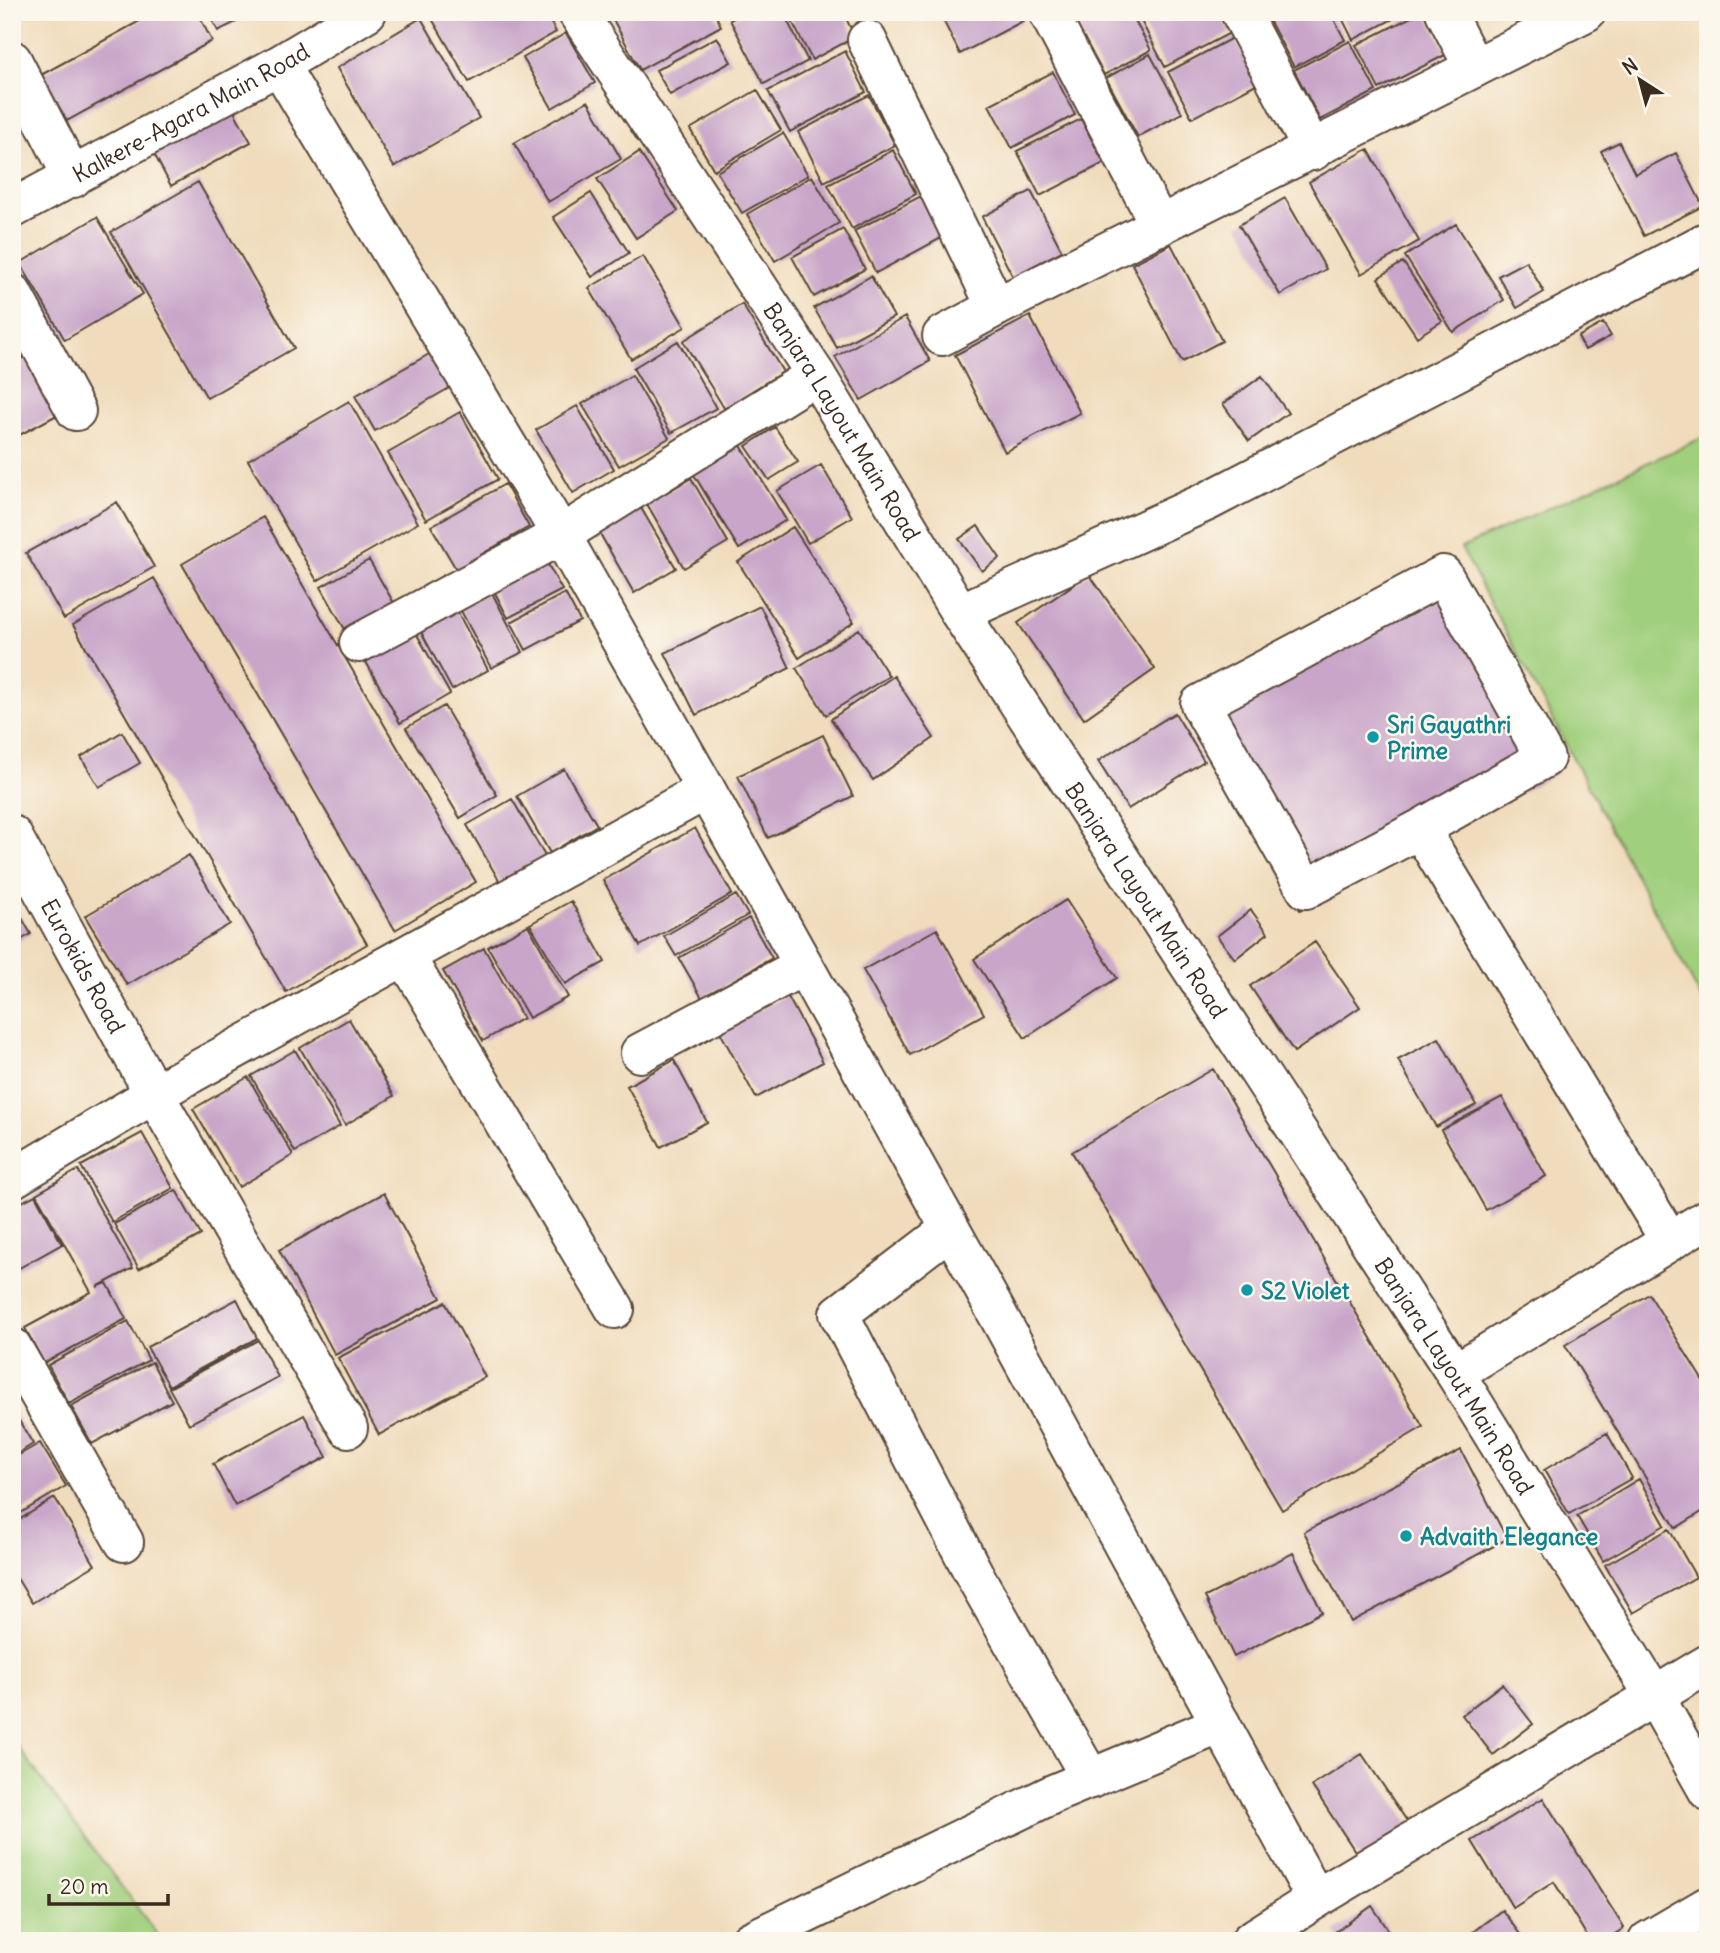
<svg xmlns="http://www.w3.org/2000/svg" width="1720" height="1953" font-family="Delius,sans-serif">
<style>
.green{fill:#a0cf7d;stroke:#6e7c4e;stroke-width:2}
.building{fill:#c9a6c9}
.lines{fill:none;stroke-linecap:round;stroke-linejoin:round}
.street-casing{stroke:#564536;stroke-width:42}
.secondary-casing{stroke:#564536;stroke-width:42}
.street{stroke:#fff;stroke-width:38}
.secondary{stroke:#fff;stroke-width:38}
.culture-dot{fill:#0f9aa8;stroke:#fbf7ec;stroke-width:2.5}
.labels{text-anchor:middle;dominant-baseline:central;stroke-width:5;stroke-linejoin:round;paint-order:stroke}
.street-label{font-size:23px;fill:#3b2a1e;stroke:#fbf7ec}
.culture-label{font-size:23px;font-weight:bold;fill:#0d838f;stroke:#fbf7ec;text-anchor:start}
</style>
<rect width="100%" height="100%" fill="#fbf7ec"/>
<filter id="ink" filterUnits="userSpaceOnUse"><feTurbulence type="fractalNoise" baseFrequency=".0143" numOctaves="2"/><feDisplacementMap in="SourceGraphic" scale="14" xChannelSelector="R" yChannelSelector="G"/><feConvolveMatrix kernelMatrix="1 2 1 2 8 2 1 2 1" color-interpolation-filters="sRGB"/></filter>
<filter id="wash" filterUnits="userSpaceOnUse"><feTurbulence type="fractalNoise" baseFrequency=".00686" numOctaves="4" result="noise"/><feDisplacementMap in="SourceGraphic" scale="28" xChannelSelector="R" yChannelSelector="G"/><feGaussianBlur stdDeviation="1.57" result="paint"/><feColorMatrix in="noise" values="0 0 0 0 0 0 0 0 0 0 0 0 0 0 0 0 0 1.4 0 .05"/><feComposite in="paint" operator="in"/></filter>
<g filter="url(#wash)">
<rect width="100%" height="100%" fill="#f0dcbc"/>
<!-- green -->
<path class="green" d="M 1708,435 L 1708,1011 L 1461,548 Z
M 12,1739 L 162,1941 L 12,1941 Z"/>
<g id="blocks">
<!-- building -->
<path class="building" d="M 156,12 L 197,12 L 212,41 L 67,121 L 41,75 Z
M 208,12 L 256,12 L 218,31 Z
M 428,12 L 545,12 L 556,32 L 469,82 Z
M 609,12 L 714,12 L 721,26 L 640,70 Z
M 746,12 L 783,12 L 808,61 L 764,84 L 730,20 Z
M 787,12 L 843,12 L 855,37 L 812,60 Z
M 939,12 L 1018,12 L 1023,21 L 960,54 Z
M 1094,12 L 1130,12 L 1151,50 L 1104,75 L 1075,22 Z
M 1154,12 L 1219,12 L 1230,33 L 1165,67 L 1140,19 Z
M 1285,12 L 1330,12 L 1345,40 L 1294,67 L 1269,20 Z
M 1339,12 L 1406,12 L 1353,40 Z
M 1421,12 L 1426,12 L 1447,54 L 1379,89 L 1356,45 Z
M 421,18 L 479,118 L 394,167 L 337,68 Z
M 566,33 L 595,83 L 552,108 L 523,58 Z
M 717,37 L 731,62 L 670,95 L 656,70 Z
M 1234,37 L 1258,83 L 1192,118 L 1168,72 Z
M 1350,41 L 1376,91 L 1320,120 L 1294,70 Z
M 845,51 L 866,92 L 790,132 L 768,91 Z
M 1150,54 L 1182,113 L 1138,137 L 1106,78 Z
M 1053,72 L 1075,115 L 1012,148 L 989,105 Z
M 757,90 L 781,130 L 714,170 L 690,129 Z
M 869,95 L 895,145 L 824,182 L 798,132 Z
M 588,101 L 621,159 L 548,202 L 514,143 Z
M 231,106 L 251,142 L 171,186 L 152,150 Z
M 1081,119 L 1104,163 L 1040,196 L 1017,151 Z
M 783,133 L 808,175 L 742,213 L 717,172 Z
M 1619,142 L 1635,174 L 1676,153 L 1703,206 L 1644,236 L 1601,151 Z
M 1368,149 L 1419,241 L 1361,274 L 1309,182 Z
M 893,150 L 916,194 L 852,229 L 828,185 Z
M 639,152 L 678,211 L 636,238 L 597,179 Z
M 812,176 L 839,223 L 775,261 L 747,214 Z
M 198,182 L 294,348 L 207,398 L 111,232 Z
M 1031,191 L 1062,251 L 1013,277 L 982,217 Z
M 591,193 L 629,253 L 592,277 L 553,217 Z
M 923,195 L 945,236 L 876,273 L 854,231 Z
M 1285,198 L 1326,269 L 1280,295 L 1239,225 Z
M 97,217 L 143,294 L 65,340 L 20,263 Z
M 1456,224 L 1504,300 L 1453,332 L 1405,256 Z
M 843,229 L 865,269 L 814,297 L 792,257 Z
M 1171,244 L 1222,341 L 1182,362 L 1132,264 Z
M 643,256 L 685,327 L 631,359 L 589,288 Z
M 1526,261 L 1544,292 L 1517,308 L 1498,276 Z
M 1403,262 L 1442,321 L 1417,337 L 1378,278 Z
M 871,276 L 894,317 L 837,348 L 814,308 Z
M 742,304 L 783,372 L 724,408 L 683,341 Z
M 1030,316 L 1080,413 L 1005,452 L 955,355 Z
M 905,317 L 930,361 L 861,400 L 835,357 Z
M 1603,323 L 1611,336 L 1585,350 L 1578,337 Z
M 12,332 L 21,350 L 12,355 Z
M 678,341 L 716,408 L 671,433 L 633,368 Z
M 431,353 L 451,387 L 375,431 L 355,396 Z
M 26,356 L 57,415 L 12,439 L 12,364 Z
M 632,375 L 669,438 L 619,466 L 582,404 Z
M 1262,376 L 1288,413 L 1249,441 L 1223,404 Z
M 349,401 L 418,523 L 317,581 L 248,460 Z
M 577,406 L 614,469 L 573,493 L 536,430 Z
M 460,412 L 498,479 L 426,520 L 388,453 Z
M 775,427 L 798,462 L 769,480 L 746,446 Z
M 740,444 L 786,520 L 739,549 L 693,473 Z
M 821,465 L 852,517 L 808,543 L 777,491 Z
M 691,478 L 728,542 L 684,568 L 647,504 Z
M 505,484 L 529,527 L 456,569 L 431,526 Z
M 117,502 L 154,567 L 64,619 L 26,553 Z
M 641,508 L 676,568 L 634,593 L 599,532 Z
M 263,517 L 476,882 L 395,930 L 182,564 Z
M 978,526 L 1000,558 L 982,571 L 959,539 Z
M 793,527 L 854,622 L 799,658 L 738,562 Z
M 545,559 L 562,590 L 508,618 L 492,587 Z
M 369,560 L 395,605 L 347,633 L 321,587 Z
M 1445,563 L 1557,773 L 1300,910 L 1189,702 Z
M 1089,574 L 1155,669 L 1084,719 L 1018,623 Z
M 154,578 L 367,944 L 286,992 L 73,625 Z
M 491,591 L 523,652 L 491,668 L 459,607 Z
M 565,593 L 580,621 L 526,650 L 511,622 Z
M 760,606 L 790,668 L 696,715 L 665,653 Z
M 456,609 L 488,670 L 452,690 L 419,628 Z
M 859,629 L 889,676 L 826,715 L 796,668 Z
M 415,631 L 450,694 L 400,723 L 365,660 Z
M 894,676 L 934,738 L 873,780 L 831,719 Z
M 444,706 L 497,795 L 460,818 L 406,728 Z
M 1175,713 L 1204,761 L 1128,809 L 1098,761 Z
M 122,732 L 140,763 L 99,787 L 81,757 Z
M 823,735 L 853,796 L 768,838 L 738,776 Z
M 564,769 L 597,825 L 550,853 L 517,796 Z
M 512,799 L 545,856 L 500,882 L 467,825 Z
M 695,828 L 732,894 L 640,946 L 603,880 Z
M 189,855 L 230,924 L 127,985 L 85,916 Z
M 736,895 L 748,915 L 676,956 L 664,936 Z
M 1066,900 L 1117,978 L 1025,1038 L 974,959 Z
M 12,901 L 31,934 L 12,945 Z
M 571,901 L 605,962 L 565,984 L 530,924 Z
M 1251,910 L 1268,933 L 1235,959 L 1217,936 Z
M 749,918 L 772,958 L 702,998 L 679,958 Z
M 528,925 L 568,997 L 529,1018 L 488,947 Z
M 937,929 L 984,1014 L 910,1055 L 863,970 Z
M 1315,942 L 1360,1007 L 1294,1052 L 1250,986 Z
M 484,948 L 523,1018 L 483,1041 L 443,971 Z
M 787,995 L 823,1062 L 756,1098 L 720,1032 Z
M 349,1019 L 394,1096 L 345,1125 L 300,1048 Z
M 1439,1038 L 1476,1105 L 1436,1127 L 1398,1060 Z
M 295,1050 L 340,1126 L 295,1152 L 251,1076 Z
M 674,1060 L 707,1122 L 661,1147 L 627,1086 Z
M 1213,1069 L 1423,1427 L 1282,1510 L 1072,1152 Z
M 248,1077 L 293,1155 L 239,1187 L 193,1109 Z
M 1502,1097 L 1546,1176 L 1486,1210 L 1441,1130 Z
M 142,1133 L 173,1188 L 112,1222 L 81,1166 Z
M 78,1170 L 133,1268 L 97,1287 L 107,1283 L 126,1319 L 44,1363 L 25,1328 L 91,1292 L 36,1194 Z
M 176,1190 L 201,1235 L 139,1269 L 114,1224 Z
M 384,1193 L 441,1298 L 335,1355 L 279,1250 Z
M 35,1195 L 62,1244 L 12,1272 L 12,1207 Z
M 1649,1294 L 1708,1389 L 1708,1508 L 1676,1528 L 1565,1345 Z
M 237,1299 L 257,1338 L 169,1386 L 147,1347 Z
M 445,1302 L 485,1377 L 379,1435 L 338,1358 Z
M 128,1321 L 149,1360 L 69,1404 L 48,1365 Z
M 258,1340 L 278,1377 L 189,1424 L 169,1388 Z
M 152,1362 L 172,1401 L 92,1444 L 71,1406 Z
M 12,1409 L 33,1444 L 12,1457 Z
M 304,1415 L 327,1457 L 235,1506 L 213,1464 Z
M 1607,1433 L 1632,1478 L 1569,1514 L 1544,1470 Z
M 40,1443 L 66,1486 L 12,1518 L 12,1459 Z
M 1461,1450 L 1507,1539 L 1351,1622 L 1304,1532 Z
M 1639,1479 L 1665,1525 L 1603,1561 L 1577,1516 Z
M 55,1498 L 95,1565 L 32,1603 L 12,1570 L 12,1524 Z
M 1669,1529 L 1696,1577 L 1633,1613 L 1605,1565 Z
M 1293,1553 L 1322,1612 L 1234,1657 L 1205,1597 Z
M 1502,1684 L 1533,1724 L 1493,1755 L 1462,1715 Z
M 1362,1754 L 1411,1827 L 1361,1860 L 1312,1786 Z
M 1543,1798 L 1624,1928 L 1604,1941 L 1590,1941 L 1554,1882 L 1513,1908 L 1472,1841 Z
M 1372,1906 L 1396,1941 L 1341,1941 L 1335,1932 Z
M 1502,1910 L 1525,1941 L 1469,1941 L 1466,1937 Z"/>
</g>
</g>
<g filter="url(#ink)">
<use href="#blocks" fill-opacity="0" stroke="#564536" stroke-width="2"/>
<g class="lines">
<!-- street casing -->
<g class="street-casing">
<g id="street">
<path d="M 1048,12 L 1160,226"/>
<path d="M 1240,12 L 1313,151"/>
<path d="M 867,40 L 996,307 L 1474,68 L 1445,12"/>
<path d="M 12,60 L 73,178"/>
<path d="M 279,65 L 561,535 L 706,790 L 981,1284 L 1316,1899 L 1708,1664"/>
<path d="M 1474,68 L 1586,12"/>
<path d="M 12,293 L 76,411"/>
<path d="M 942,336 L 996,307"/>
<path d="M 960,613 L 1208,501 L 1708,241"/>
<path d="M 359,643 L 561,535 L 816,375"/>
<path d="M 1420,829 L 1545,758 L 1443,575 L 1200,704 L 1306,889 L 1420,829 L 1670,1241"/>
<path id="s1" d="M 12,835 L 154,1094 L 348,1428"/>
<path d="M 405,956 L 615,1309"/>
<path d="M 640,1053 L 803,966"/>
<path d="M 12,1179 L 154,1094 L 706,790"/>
<path d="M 950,1229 L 839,1314 L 975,1576 L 1091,1779"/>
<path d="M 12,1347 L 124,1542"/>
<path d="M 1455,1373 L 1708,1218"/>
<path d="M 750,1941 L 1053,1794 L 1221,1724"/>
<path d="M 1250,1941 L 1316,1899"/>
<path d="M 1648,1941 L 1708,1906"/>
</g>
</g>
<!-- secondary casing -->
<g class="secondary-casing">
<g id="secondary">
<path id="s2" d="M 577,12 L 816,375 L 960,613 L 1455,1373 L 1655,1697 L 1708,1791"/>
<path id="s3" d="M 12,209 L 279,65 L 367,12"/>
</g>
</g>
<!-- street -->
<use href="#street" class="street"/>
<!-- secondary -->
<use href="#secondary" class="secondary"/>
</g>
</g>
<!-- markers -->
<g class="culture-dot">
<circle cx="1373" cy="737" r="7"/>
<circle cx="1247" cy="1290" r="7"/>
<circle cx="1406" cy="1536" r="7"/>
</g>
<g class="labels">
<!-- street labels -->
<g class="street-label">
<text stroke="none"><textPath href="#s3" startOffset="203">Kalkere-Agara Main Road</textPath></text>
<text stroke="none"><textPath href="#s2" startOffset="488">Banjara Layout Main Road</textPath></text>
<text stroke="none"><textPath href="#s2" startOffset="1055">Banjara Layout Main Road</textPath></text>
<text stroke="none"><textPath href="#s1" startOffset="149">Eurokids Road</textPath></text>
<text stroke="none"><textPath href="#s2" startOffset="1622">Banjara Layout Main Road</textPath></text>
</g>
<!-- culture labels -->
<g class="culture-label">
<text x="1387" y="724">Sri Gayathri<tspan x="1387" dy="26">Prime</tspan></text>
<text x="1261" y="1290">S2 Violet</text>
<text x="1420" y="1536">Advaith Elegance</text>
</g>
</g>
<!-- margin -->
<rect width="1720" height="1953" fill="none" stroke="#fbf7ec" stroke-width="42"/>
<!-- north arrow -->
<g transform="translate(1640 80) rotate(324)" stroke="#fbf7ec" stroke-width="5" paint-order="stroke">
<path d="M0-5L12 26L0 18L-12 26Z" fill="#3b2a1e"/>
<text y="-10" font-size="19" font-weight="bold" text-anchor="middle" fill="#3b2a1e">N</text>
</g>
<!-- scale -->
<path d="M49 1894v10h119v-10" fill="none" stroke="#3b2a1e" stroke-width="3.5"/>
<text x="60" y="1894" font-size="21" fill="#3b2a1e" stroke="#fbf7ec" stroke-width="5" paint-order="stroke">20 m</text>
</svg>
